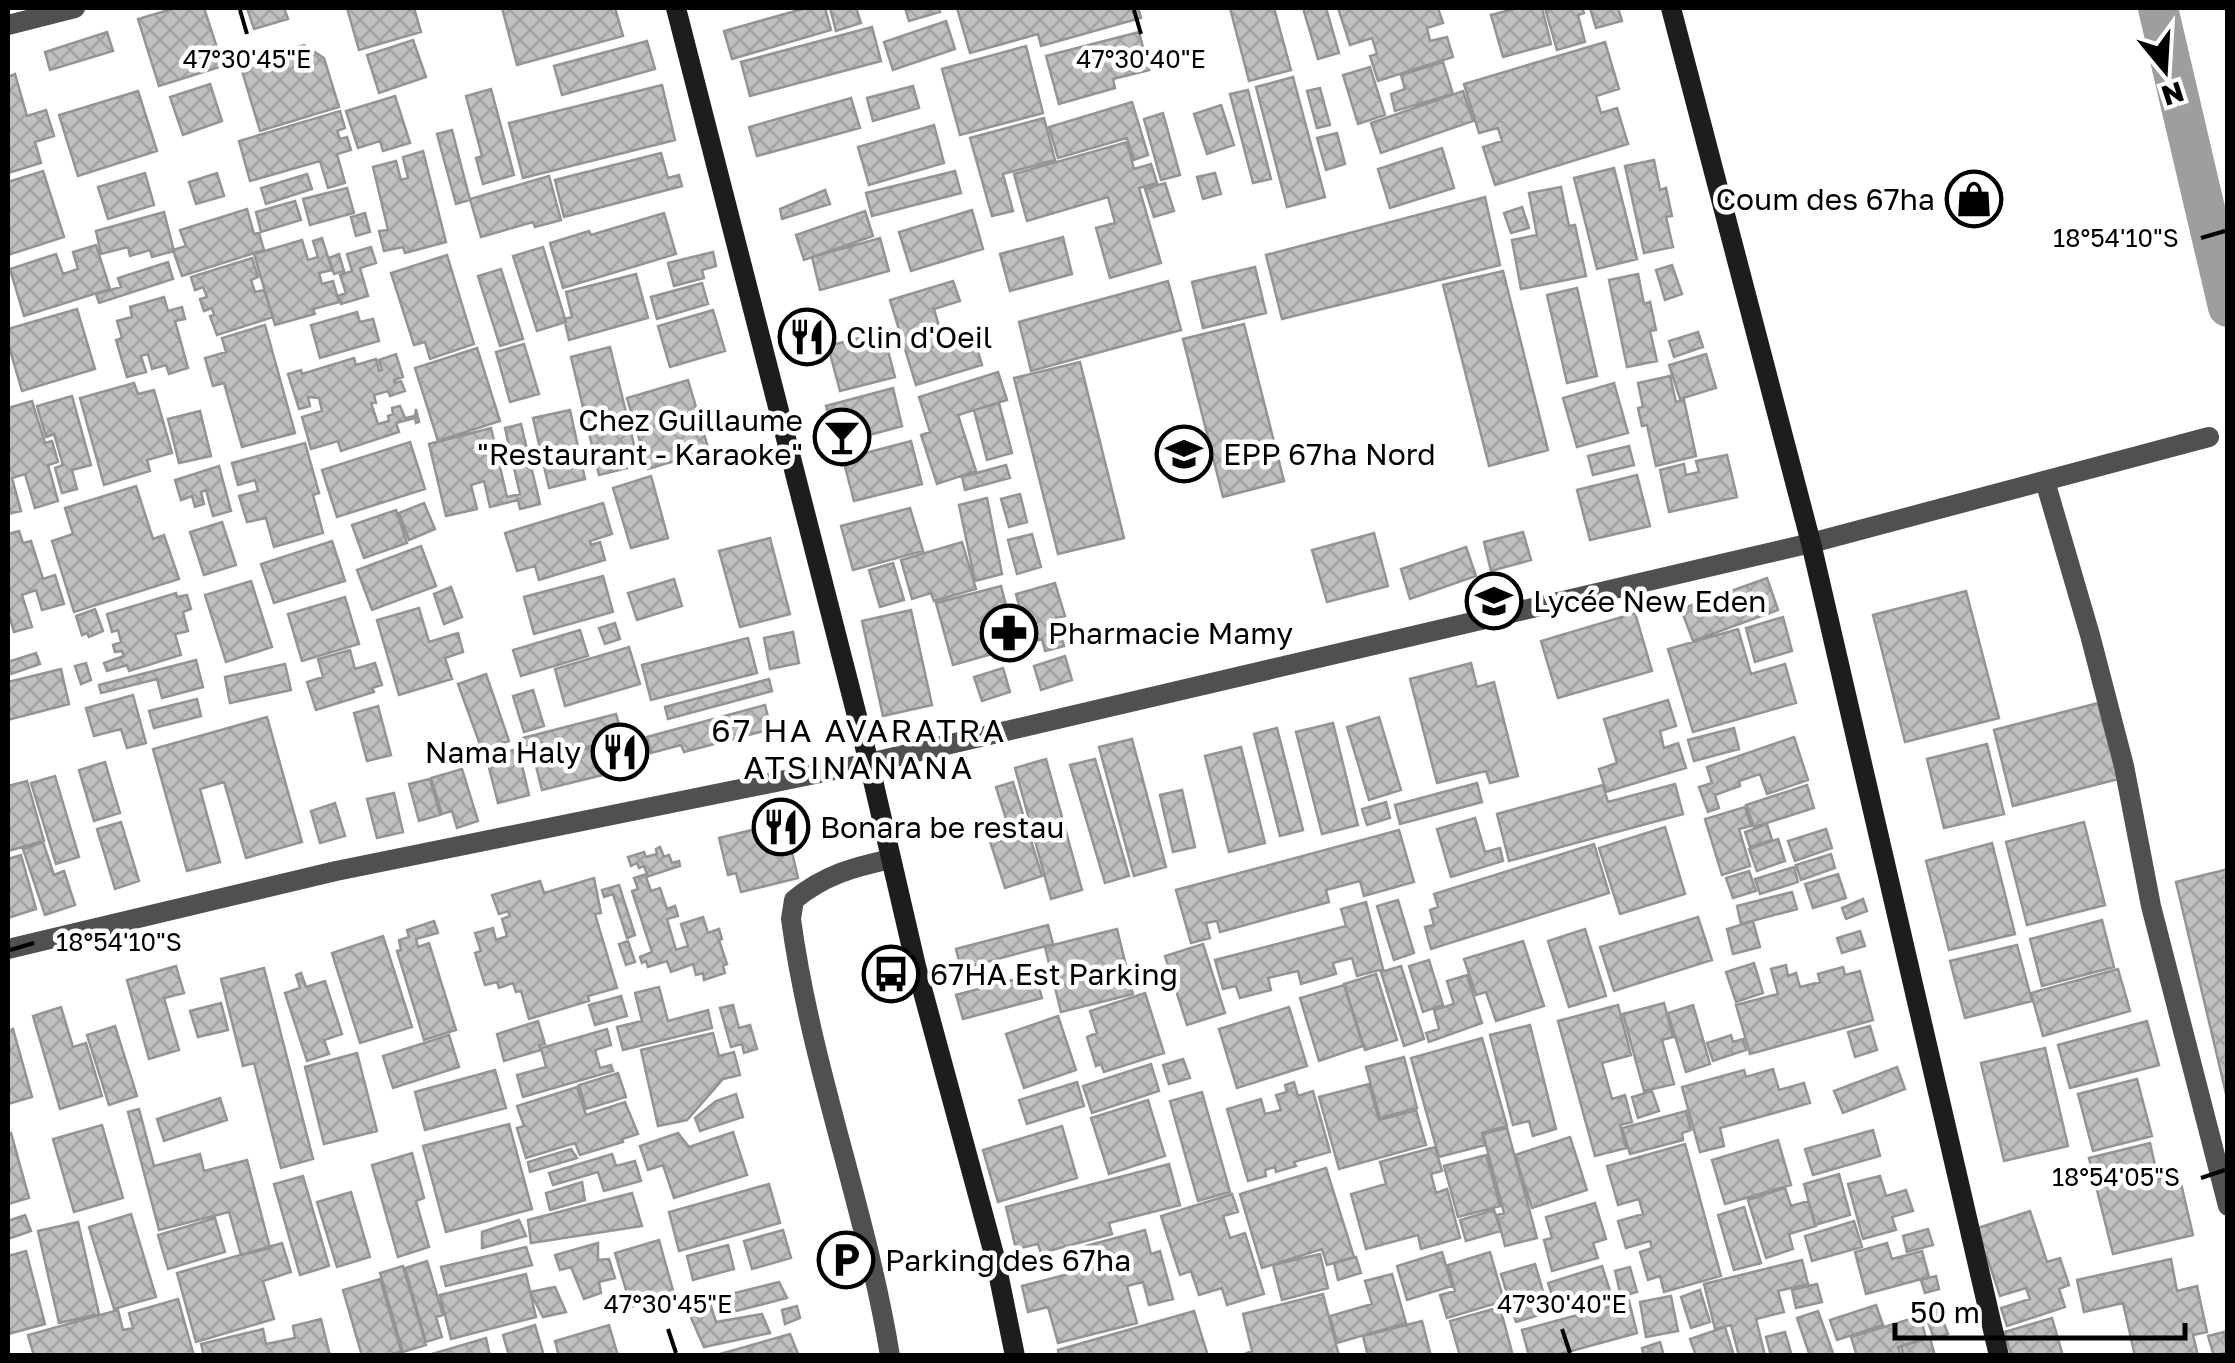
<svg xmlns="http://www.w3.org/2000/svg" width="2235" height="1363" font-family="'Golos Text',sans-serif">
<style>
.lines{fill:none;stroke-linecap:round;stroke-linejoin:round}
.canal{stroke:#9e9e9e;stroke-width:40}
.building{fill:url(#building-cross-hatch);stroke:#949494;stroke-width:2.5}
.lane{stroke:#505050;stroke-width:20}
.street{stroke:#505050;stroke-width:20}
.secondary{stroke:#1d1d1d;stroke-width:20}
.ticks{fill:none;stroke:#000;stroke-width:4}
.labels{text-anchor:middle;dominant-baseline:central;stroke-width:9;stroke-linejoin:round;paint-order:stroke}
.poi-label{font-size:30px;fill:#000;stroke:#fff;text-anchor:start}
.neighbourhood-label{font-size:32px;letter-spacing:2.5px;fill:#000;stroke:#fff}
.ticks-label{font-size:25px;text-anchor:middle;fill:#000;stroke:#fff;stroke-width:9;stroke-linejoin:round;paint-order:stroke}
</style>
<defs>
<pattern id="building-cross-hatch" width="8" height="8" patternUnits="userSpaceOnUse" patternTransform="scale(2.5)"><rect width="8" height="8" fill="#c0c0c0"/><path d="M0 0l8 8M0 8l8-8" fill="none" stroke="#a3a3a3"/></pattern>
</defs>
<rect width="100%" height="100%" fill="#fff"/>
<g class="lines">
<!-- canal -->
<path class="canal" d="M 2158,8 L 2228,307"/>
</g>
<!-- building -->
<path class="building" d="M 175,8 L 204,8 L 223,66 L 159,86 L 138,19 Z
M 247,8 L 284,8 L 288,19 L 254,29 Z
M 347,8 L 414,8 L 421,32 L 359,50 Z
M 502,8 L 615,8 L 623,36 L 517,65 Z
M 806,8 L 825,8 L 831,30 L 732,59 L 724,31 Z
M 830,8 L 856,8 L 861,23 L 836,31 Z
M 905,8 L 939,8 L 940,12 L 909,21 Z
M 957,8 L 1138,8 L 1141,18 L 1041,46 L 1038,34 L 970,53 Z
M 1230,8 L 1274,8 L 1291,70 L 1249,81 Z
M 1303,8 L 1326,8 L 1339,53 L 1318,59 Z
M 1338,8 L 1438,8 L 1443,23 L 1427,28 L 1430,41 L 1447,37 L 1453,57 L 1378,81 L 1370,56 L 1377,54 L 1372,38 L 1350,45 Z
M 1518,8 L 1542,8 L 1551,44 L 1503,57 L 1491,15 Z
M 1545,8 L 1582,8 L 1584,13 L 1578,15 L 1585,42 L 1557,50 Z
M 1590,8 L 1618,8 L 1622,21 L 1596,28 Z
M 946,21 L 955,49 L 893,70 L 884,42 Z
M 872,27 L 881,61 L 750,96 L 741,62 Z
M 107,32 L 113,51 L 50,70 L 45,52 Z
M 1139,32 L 1149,70 L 1113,79 L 1115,88 L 1059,104 L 1046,56 Z
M 413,40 L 426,77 L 379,93 L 367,55 Z
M 647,41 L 655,69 L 562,95 L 554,66 Z
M 1605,42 L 1619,89 L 1596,96 L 1601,113 L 1617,108 L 1628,144 L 1495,185 L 1483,147 L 1502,141 L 1498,128 L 1479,133 L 1464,84 Z
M 304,45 L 324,58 L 339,107 L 260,131 L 240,64 Z
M 1026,46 L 1043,113 L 960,135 L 942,69 Z
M 1443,62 L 1453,94 L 1395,111 L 1391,94 L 1405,89 L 1401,75 Z
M 1370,67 L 1385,115 L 1358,124 L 1343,75 Z
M 15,74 L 27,116 L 46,110 L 54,136 L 35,142 L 41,163 L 8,173 L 8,77 Z
M 1293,77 L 1325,197 L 1287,207 L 1256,87 Z
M 210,84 L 222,121 L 183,135 L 170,97 Z
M 662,85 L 675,140 L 523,178 L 509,123 Z
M 913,86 L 919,108 L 873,121 L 867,98 Z
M 1320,88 L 1330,125 L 1317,128 L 1307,91 Z
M 491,89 L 514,175 L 483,184 L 476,158 L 482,156 L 466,96 Z
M 1248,90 L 1271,179 L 1253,183 L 1230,94 Z
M 138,91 L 157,151 L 78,176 L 59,115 Z
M 1463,91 L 1473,121 L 1381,153 L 1371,123 Z
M 395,96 L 410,143 L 383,151 L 380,141 L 358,148 L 346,111 Z
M 851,98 L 860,128 L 757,156 L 749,127 Z
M 1132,102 L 1148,155 L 1134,160 L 1127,138 L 1058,158 L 1049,127 Z
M 1221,105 L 1234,145 L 1207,154 L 1194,114 Z
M 340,111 L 345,128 L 337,131 L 340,139 L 347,137 L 351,150 L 337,154 L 345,183 L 328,188 L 320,161 L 250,181 L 239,141 Z
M 1163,113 L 1180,175 L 1161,180 L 1144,119 Z
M 1044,118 L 1055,160 L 1003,174 L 1013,211 L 992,216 L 970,138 Z
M 934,125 L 944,163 L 869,185 L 858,147 Z
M 452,130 L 470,200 L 456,204 L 437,134 Z
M 1337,133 L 1345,164 L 1326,170 L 1317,138 Z
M 1127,142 L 1134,169 L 1151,164 L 1157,183 L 1139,188 L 1161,263 L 1110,278 L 1096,228 L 1115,223 L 1108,197 L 1027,221 L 1014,174 Z
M 1442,148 L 1454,188 L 1390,208 L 1378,169 Z
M 423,151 L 446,242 L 405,253 L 403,247 L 384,251 L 379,231 L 388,230 L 373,167 L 396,161 L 401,180 L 408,178 L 403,157 Z
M 661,153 L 668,178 L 679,175 L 682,186 L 564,217 L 555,180 Z
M 1654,160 L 1660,190 L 1666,188 L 1672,216 L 1666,217 L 1673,247 L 1644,253 L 1625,166 Z
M 1614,168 L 1637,259 L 1597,269 L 1574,178 Z
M 43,171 L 64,237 L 8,255 L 8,182 Z
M 955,171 L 961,193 L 872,216 L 866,193 Z
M 145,173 L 154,205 L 108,219 L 98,187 Z
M 217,173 L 224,196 L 196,204 L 189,182 Z
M 1215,173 L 1221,194 L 1203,199 L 1197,177 Z
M 307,174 L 312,189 L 266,204 L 261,188 Z
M 549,176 L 561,220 L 535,227 L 533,222 L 481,237 L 470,199 Z
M 1165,183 L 1174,211 L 1154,217 L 1145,189 Z
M 1561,187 L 1569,226 L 1575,225 L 1586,276 L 1521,289 L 1512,240 L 1537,235 L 1529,193 Z
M 347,188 L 354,213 L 310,225 L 303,199 Z
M 825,190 L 830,204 L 782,219 L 780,209 Z
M 1485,197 L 1500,265 L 1282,319 L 1266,255 Z
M 295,201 L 301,220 L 261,232 L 256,212 Z
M 1522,207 L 1529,228 L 1511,233 L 1504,213 Z
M 247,209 L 254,234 L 259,233 L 264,250 L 182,276 L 173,250 L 186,246 L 180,230 Z
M 972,210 L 983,249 L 911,271 L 899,232 Z
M 865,211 L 873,236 L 804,260 L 796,235 Z
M 164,212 L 174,251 L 152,257 L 150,250 L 130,256 L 128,247 L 101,254 L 96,231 Z
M 365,213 L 370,232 L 356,236 L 351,217 Z
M 664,213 L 676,254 L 563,288 L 550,243 L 589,231 L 591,235 Z
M 1063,237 L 1072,274 L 1010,291 L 1000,254 Z
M 322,238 L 332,270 L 319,273 L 322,284 L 333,281 L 339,302 L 313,309 L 315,314 L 275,325 L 254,254 L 302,240 L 308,260 L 318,257 L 313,241 Z
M 880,238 L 889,271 L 820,290 L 812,257 Z
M 96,245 L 110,289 L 24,316 L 10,269 L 56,254 L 63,274 L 78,269 L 73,252 Z
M 371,247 L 376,263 L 360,268 L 368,296 L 341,304 L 338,296 L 346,293 L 340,275 L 352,271 L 347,254 Z
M 543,247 L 566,322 L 537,331 L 513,256 Z
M 713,252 L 716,266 L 702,270 L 704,278 L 674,286 L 668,263 Z
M 339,254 L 344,271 L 334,274 L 329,258 Z
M 447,255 L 474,344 L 430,359 L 425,342 L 414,345 L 391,273 Z
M 252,258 L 258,277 L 251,280 L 255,292 L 264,290 L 273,317 L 217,335 L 210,316 L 214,315 L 212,308 L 204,311 L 200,299 L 207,297 L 203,287 L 195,290 L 191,277 Z
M 168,262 L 173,279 L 99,303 L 96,294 L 121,287 L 118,278 Z
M 1672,265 L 1682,294 L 1665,300 L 1656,270 Z
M 1255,267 L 1266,313 L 1203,328 L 1192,282 Z
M 501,269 L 523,339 L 500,346 L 478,276 Z
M 1503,271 L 1548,450 L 1489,466 L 1443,285 Z
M 636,274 L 648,318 L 569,340 L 564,319 L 572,317 L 566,292 Z
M 1638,274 L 1644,304 L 1650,302 L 1656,330 L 1650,331 L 1657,361 L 1627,367 L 1609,280 Z
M 953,281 L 960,301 L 934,309 L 945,346 L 974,338 L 982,365 L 916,385 L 890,300 Z
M 1168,281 L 1181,330 L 1031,371 L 1019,322 Z
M 702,283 L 708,304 L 657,319 L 651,297 Z
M 1577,288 L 1597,376 L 1567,383 L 1547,295 Z
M 164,297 L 168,311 L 182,307 L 185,319 L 175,321 L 188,368 L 169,374 L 166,365 L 152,369 L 148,354 L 141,356 L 146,372 L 127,377 L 116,340 L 122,338 L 117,321 L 132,317 L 130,307 Z
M 77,309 L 95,369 L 22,391 L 8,343 L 8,329 Z
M 713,310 L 725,351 L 670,367 L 658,326 Z
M 357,312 L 360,322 L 373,319 L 379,341 L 320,358 L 311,325 Z
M 1244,324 L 1284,481 L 1223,497 L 1183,339 Z
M 265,325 L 295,433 L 242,447 L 224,383 L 213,386 L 205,358 L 226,352 L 222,338 Z
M 883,332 L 895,377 L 840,391 L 828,346 Z
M 1698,332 L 1703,347 L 1674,357 L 1669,341 Z
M 524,344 L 539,394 L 510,402 L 496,352 Z
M 610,347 L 639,465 L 599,475 L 571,357 Z
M 477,348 L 500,421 L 438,441 L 415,368 Z
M 396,354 L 403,377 L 394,380 L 395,383 L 401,381 L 405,391 L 390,396 L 388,391 L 374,395 L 376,403 L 371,403 L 378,424 L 389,421 L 388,416 L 393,414 L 392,408 L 400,406 L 405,418 L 415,416 L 416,409 L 419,422 L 416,423 L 415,418 L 396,423 L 399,432 L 341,451 L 338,441 L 311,449 L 302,417 L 322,411 L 319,398 L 308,397 L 310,406 L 299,409 L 288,374 L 301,370 L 302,374 L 354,358 L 356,365 L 376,359 L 379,371 L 382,370 L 379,360 Z
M 1706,354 L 1716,388 L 1680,399 L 1669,365 Z
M 1080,362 L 1124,538 L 1058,554 L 1014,378 Z
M 998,372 L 1007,400 L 958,415 L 976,471 L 937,484 L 921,435 L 930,432 L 919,397 Z
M 1670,376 L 1676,402 L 1684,400 L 1696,456 L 1656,466 L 1647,425 L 1642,426 L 1638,408 L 1643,407 L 1638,383 Z
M 688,380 L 709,451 L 648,469 L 627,398 Z
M 134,383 L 138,394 L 154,390 L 172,453 L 147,460 L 150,471 L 104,485 L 80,398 Z
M 1614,383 L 1628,433 L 1577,447 L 1563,398 Z
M 893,388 L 902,426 L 837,444 L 826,406 Z
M 72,396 L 91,465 L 72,470 L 77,489 L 62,493 L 55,468 L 63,465 L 54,434 L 46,437 L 37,406 Z
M 32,401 L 45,443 L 52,441 L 58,462 L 48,465 L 58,501 L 35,508 L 25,474 L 12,478 L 21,511 L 8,514 L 8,408 Z
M 999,403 L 1012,453 L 987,460 L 974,410 Z
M 570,410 L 585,479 L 549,488 L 533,418 Z
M 200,411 L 211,456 L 179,463 L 168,419 Z
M 521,424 L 540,504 L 520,509 L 518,500 L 490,507 L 484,481 L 471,485 L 477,509 L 446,516 L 429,444 L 491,428 L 507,497 L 520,494 L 505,428 Z
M 911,441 L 922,484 L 854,501 L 843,459 Z
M 410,442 L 425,489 L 337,517 L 322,470 Z
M 305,443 L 319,493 L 313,495 L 323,533 L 274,547 L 266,518 L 247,522 L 239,496 L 258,491 L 255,480 L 238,485 L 232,463 Z
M 1629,446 L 1634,465 L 1593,475 L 1588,456 Z
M 1727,455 L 1737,497 L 1669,512 L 1660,470 L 1684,464 L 1686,475 L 1699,472 L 1696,461 Z
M 1006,465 L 1010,478 L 965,490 L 962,477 Z
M 219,466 L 231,511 L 213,516 L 206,490 L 201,492 L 204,504 L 195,507 L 192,496 L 181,500 L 175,480 Z
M 1637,475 L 1650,526 L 1590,540 L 1577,490 Z
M 651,476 L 668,538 L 631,548 L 613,488 Z
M 136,486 L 153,539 L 164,535 L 179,579 L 74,612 L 52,541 L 73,534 L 65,508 Z
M 1020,494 L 1027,522 L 1009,527 L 1001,499 Z
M 987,498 L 1002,574 L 975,581 L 959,505 Z
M 424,503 L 435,529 L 409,540 L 399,513 Z
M 603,503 L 612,534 L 590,541 L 591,545 L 600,542 L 605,560 L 539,580 L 535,566 L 517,571 L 505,533 Z
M 910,508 L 923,551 L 853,570 L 841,526 Z
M 396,510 L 407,543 L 364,558 L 352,525 Z
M 222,522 L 236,565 L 204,575 L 190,532 Z
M 19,531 L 23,543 L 31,541 L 43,579 L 55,575 L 64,604 L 42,610 L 36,590 L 22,595 L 32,627 L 14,632 L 10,618 L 8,619 L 8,534 Z
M 1523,532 L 1531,560 L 1491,571 L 1484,542 Z
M 1374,533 L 1388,586 L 1327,602 L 1312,550 Z
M 1032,534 L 1041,567 L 1017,574 L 1008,540 Z
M 770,538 L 790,614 L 740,627 L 719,551 Z
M 332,541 L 345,581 L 274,603 L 261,564 Z
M 962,542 L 976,589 L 934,601 L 931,593 L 912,599 L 901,560 Z
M 421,546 L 436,586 L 372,610 L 357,570 Z
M 1466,547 L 1476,576 L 1410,599 L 1401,569 Z
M 893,563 L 904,600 L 880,607 L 869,570 Z
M 603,576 L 613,612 L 534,634 L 524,597 Z
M 1767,578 L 1778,610 L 1693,641 L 1681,609 Z
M 674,579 L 682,606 L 637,620 L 628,593 Z
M 251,581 L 272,647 L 226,662 L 205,595 Z
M 1055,583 L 1065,616 L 1056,618 L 1064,646 L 1045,651 L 1042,639 L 1018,646 L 1013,627 L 1024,624 L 1016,594 Z
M 1001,586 L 1017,647 L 953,665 L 936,603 Z
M 451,587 L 462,617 L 444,624 L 434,594 Z
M 1966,591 L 1999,718 L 1905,742 L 1873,615 Z
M 176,593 L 177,597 L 187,595 L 191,609 L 183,612 L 188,631 L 175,634 L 181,655 L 129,671 L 127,665 L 107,671 L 104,663 L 124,656 L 122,651 L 115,652 L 113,645 L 121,642 L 118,630 L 112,632 L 107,614 Z
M 345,597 L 359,644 L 302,661 L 288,614 Z
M 419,608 L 429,642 L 458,633 L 463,652 L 445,658 L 452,679 L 399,695 L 377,620 Z
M 95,609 L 103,631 L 89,637 L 87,633 L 82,635 L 76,616 Z
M 911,610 L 932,705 L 883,716 L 862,621 Z
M 1635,613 L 1652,671 L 1558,698 L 1541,641 Z
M 1783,617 L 1792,651 L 1755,662 L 1746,628 Z
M 615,623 L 620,639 L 605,644 L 599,628 Z
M 1738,629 L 1751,674 L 1785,664 L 1796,703 L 1693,732 L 1668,649 Z
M 580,630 L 588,656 L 521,676 L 513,650 Z
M 793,632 L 799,663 L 770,669 L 764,638 Z
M 748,638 L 757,673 L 651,700 L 642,665 Z
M 629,647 L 640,684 L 565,706 L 555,669 Z
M 350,650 L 355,669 L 375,663 L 382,685 L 372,688 L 374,692 L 316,710 L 307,682 L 323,677 L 318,659 Z
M 36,653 L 40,664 L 8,675 L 8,662 Z
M 1065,656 L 1072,680 L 1041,690 L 1034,666 Z
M 196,660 L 203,687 L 162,698 L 157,679 L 101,693 L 99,685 Z
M 86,663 L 91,680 L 81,684 L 75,666 Z
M 1471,663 L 1477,687 L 1494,682 L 1518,776 L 1490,783 L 1486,771 L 1437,783 L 1410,679 Z
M 285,664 L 291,690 L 230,703 L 225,677 Z
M 1003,668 L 1010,692 L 982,701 L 974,677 Z
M 61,669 L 69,704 L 8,720 L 8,682 Z
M 486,674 L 509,741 L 482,750 L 458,684 Z
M 769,679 L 772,691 L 668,719 L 665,707 Z
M 533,690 L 544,726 L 524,732 L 513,696 Z
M 133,695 L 146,743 L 127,748 L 121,729 L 94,736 L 86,708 Z
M 197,699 L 201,716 L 154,728 L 149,711 Z
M 1668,700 L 1676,726 L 1660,731 L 1664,748 L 1678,743 L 1686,768 L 1606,792 L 1599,769 L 1617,763 L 1604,719 Z
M 2098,703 L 2118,779 L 2013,806 L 1994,730 Z
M 765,705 L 771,729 L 684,752 L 681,745 L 651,753 L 647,737 Z
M 378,706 L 391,755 L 367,761 L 354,713 Z
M 616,714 L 623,738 L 530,762 L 523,738 Z
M 267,717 L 302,842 L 246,858 L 224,782 L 200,789 L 220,862 L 187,871 L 153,749 Z
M 1379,717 L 1401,790 L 1369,800 L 1347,727 Z
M 1333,723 L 1358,825 L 1322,834 L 1296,732 Z
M 1277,728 L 1303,830 L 1280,836 L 1254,734 Z
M 1734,728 L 1739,749 L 1694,761 L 1688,740 Z
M 636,736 L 643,765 L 542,790 L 535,762 Z
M 1794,737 L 1808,780 L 1767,794 L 1760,774 L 1739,781 L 1740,786 L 1715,795 L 1719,808 L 1708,812 L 1699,787 L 1712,783 L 1707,767 Z
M 1132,739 L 1166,867 L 1134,876 L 1099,747 Z
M 1987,744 L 2004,814 L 1944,828 L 1927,759 Z
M 1241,747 L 1265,843 L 1229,852 L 1205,756 Z
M 518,749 L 529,795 L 498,803 L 486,756 Z
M 1046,759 L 1082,890 L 1051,899 L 1015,768 Z
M 1095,759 L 1129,876 L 1105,883 L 1070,765 Z
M 105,762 L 120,813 L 94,821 L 79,770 Z
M 462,769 L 478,821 L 457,828 L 452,811 L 442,814 L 431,778 Z
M 55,776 L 79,857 L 56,864 L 31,783 Z
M 430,779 L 440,815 L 419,821 L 409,784 Z
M 27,781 L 44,841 L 8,851 L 8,786 Z
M 1013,782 L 1042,876 L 1005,888 L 990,841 L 1011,835 L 996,787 Z
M 1477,783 L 1482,802 L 1400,824 L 1395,805 Z
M 1675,784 L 1683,814 L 1509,861 L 1497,814 L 1603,785 L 1608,802 Z
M 1807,785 L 1814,808 L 1754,827 L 1746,805 Z
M 1182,790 L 1195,847 L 1173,852 L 1160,795 Z
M 394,793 L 403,832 L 377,838 L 367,799 Z
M 1386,802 L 1390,818 L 1367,825 L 1362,809 Z
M 335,803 L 345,836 L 320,843 L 311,811 Z
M 1745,807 L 1751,826 L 1739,829 L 1750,866 L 1722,875 L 1705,819 Z
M 1475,818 L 1485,852 L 1500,848 L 1503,861 L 1451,877 L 1437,829 Z
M 121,822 L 139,881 L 115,889 L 97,829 Z
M 785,822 L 798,878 L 741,892 L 736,873 L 728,875 L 719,838 Z
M 2084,822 L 2105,905 L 2027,925 L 2006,842 Z
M 1767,824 L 1772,840 L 1750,847 L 1745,832 Z
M 1665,827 L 1685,894 L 1620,914 L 1599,848 Z
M 1826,829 L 1832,848 L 1795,861 L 1788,841 Z
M 1399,830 L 1414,882 L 1364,896 L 1360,881 L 1326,890 L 1329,902 L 1220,932 L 1217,921 L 1206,923 L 1210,938 L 1191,943 L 1176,890 Z
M 1778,839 L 1785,861 L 1757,871 L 1749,849 Z
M 43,842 L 54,875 L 64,871 L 75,905 L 45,915 L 23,849 Z
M 1992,843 L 2015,934 L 1949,950 L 1926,861 Z
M 1594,844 L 1609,893 L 1431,949 L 1425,927 L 1434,925 L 1430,910 L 1438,907 L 1434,894 Z
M 660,847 L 664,857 L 669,855 L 672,863 L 679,861 L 680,866 L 646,877 L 651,891 L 660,888 L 667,909 L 675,906 L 678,916 L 667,919 L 676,950 L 688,946 L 681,924 L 703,917 L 708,933 L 719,929 L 722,939 L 719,940 L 727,964 L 723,966 L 725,973 L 704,980 L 703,973 L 696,975 L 693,964 L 671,972 L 667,961 L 648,967 L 646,961 L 642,963 L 640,957 L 652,952 L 632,891 L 638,889 L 634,878 L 647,874 L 644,866 L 639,868 L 637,863 L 631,866 L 628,857 L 644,852 L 646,857 L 657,854 L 656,849 Z
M 1831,854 L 1835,868 L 1801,880 L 1796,865 Z
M 21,855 L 36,909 L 8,918 L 8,859 Z
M 1794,867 L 1798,882 L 1760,894 L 1755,879 Z
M 2228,869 L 2228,1102 L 2176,882 Z
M 1749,871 L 1756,891 L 1733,898 L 1726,878 Z
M 1838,874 L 1846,898 L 1813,908 L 1805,884 Z
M 594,878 L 601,913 L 595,914 L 617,988 L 588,996 L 589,1001 L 529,1019 L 521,991 L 516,992 L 513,983 L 499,988 L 497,982 L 485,985 L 475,953 L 481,951 L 475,933 L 493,928 L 496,940 L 507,936 L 502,919 L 510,916 L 508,911 L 499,914 L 492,895 L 540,881 L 544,893 Z
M 619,885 L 635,935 L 627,938 L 613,894 L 604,897 L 602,890 Z
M 1792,892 L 1797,909 L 1741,924 L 1737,906 Z
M 1863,899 L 1867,911 L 1846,919 L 1842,908 Z
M 1398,900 L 1414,953 L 1394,960 L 1377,906 Z
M 1366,902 L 1383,969 L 1357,976 L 1352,958 L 1333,963 L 1336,974 L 1301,984 L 1298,971 L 1268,978 L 1271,990 L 1240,998 L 1236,986 L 1223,989 L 1215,960 L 1346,926 L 1341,909 Z
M 1698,917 L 1712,960 L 1614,991 L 1600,947 Z
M 2102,920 L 2114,967 L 2042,986 L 2030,939 Z
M 434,921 L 438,933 L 416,939 L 418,947 L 429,943 L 456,1030 L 424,1040 L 397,951 L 401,950 L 399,940 L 409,937 L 407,930 Z
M 1753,921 L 1760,947 L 1733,954 L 1727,929 Z
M 1048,925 L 1053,944 L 961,969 L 956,949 Z
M 1117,929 L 1133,994 L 1061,1012 L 1045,947 Z
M 1585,929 L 1606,996 L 1569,1007 L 1548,941 Z
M 1860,931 L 1865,946 L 1842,953 L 1837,938 Z
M 383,936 L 412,1027 L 360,1043 L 332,953 Z
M 628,941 L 635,962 L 626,965 L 619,944 Z
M 1523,941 L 1544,1006 L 1496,1021 L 1486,992 L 1476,995 L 1464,959 Z
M 1203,944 L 1225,1013 L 1187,1025 L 1165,956 Z
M 2017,945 L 2032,1001 L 1965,1018 L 1950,961 Z
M 1429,960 L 1443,1005 L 1423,1012 L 1409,966 Z
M 1754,963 L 1763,993 L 1736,1002 L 1726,972 Z
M 1786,965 L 1788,976 L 1796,973 L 1800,987 L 1820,982 L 1818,974 L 1843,967 L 1845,975 L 1860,971 L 1873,1020 L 1750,1054 L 1736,1005 L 1778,994 L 1771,969 Z
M 176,966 L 184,993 L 164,998 L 179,1050 L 149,1059 L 127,980 Z
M 1401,966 L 1424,1039 L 1404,1046 L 1381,972 Z
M 264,968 L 313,1159 L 281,1168 L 254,1063 L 243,1066 L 221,979 Z
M 2118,969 L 2130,1011 L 2043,1036 L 2031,993 Z
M 301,973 L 306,987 L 325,981 L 342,1034 L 324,1040 L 329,1054 L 307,1061 L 285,993 L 300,988 L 296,975 Z
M 1035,974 L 1042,998 L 963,1019 L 956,995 Z
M 1376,974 L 1397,1040 L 1365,1050 L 1344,984 Z
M 1467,975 L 1482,1023 L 1429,1042 L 1426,1033 L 1439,1029 L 1434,1010 L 1454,1004 L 1447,981 Z
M 1344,985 L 1363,1046 L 1319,1061 L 1300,998 Z
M 659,987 L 668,1021 L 708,1010 L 712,1028 L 623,1050 L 617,1027 L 642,1021 L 635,993 Z
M 1145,993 L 1164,1053 L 1104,1072 L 1101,1064 L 1096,1066 L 1087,1037 L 1097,1033 L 1090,1011 Z
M 621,996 L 627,1016 L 595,1025 L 589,1005 Z
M 221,1003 L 228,1030 L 198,1037 L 190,1011 Z
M 1664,1003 L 1673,1037 L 1662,1040 L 1674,1084 L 1644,1091 L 1623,1014 Z
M 733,1005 L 739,1028 L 750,1025 L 757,1049 L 744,1053 L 742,1044 L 731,1047 L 720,1008 Z
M 1618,1005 L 1631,1055 L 1602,1063 L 1612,1099 L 1625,1095 L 1632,1122 L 1620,1125 L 1626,1148 L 1595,1156 L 1558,1021 Z
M 1693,1005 L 1710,1064 L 1686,1072 L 1668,1013 Z
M 61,1007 L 73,1047 L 86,1043 L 102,1096 L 60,1109 L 33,1016 Z
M 1289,1007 L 1307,1066 L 1237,1088 L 1219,1029 Z
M 1058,1016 L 1076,1070 L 1024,1088 L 1006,1034 Z
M 538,1021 L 545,1044 L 539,1045 L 541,1050 L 504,1061 L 497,1034 Z
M 2147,1021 L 2159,1065 L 2070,1088 L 2058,1045 Z
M 1530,1025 L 1556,1129 L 1533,1136 L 1529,1121 L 1513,1125 L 1490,1035 Z
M 115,1026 L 137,1096 L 109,1105 L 87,1035 Z
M 1870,1026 L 1877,1050 L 1855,1057 L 1848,1032 Z
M 13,1029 L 32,1097 L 8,1104 L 8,1031 Z
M 607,1029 L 611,1045 L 595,1050 L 600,1068 L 611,1065 L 613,1071 L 523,1097 L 517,1075 L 546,1067 L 541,1048 Z
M 713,1033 L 719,1056 L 734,1052 L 740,1075 L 723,1079 L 687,1120 L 658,1126 L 641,1050 Z
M 449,1035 L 459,1067 L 393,1088 L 383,1056 Z
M 1731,1035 L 1733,1042 L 1743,1039 L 1746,1050 L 1713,1061 L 1707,1043 Z
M 1482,1038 L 1507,1126 L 1482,1133 L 1485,1145 L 1439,1157 L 1411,1058 Z
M 2045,1048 L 2068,1146 L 2004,1161 L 1981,1063 Z
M 357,1053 L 377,1131 L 324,1144 L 305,1067 Z
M 1404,1057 L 1417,1108 L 1380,1118 L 1366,1067 Z
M 1183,1059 L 1190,1078 L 1169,1084 L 1163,1065 Z
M 1151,1064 L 1159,1091 L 1092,1113 L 1083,1086 Z
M 1897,1067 L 1905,1089 L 1843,1113 L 1834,1091 Z
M 1773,1069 L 1779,1090 L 1804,1083 L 1810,1103 L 1720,1128 L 1724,1146 L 1700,1152 L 1682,1087 L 1744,1070 L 1746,1077 Z
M 495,1070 L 506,1108 L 425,1130 L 415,1092 Z
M 618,1073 L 626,1097 L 586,1109 L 579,1085 Z
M 2137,1079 L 2152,1136 L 2093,1151 L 2078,1094 Z
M 1077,1082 L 1084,1106 L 1027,1124 L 1019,1100 Z
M 1294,1082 L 1298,1096 L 1313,1091 L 1330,1152 L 1294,1162 L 1296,1166 L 1276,1172 L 1275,1167 L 1265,1170 L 1266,1176 L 1248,1181 L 1227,1109 L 1261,1099 L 1265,1114 L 1281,1110 L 1276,1095 L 1287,1092 L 1285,1085 Z
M 1369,1084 L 1379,1120 L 1416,1110 L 1426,1145 L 1339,1169 L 1319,1097 Z
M 577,1087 L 586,1115 L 625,1102 L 638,1134 L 622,1139 L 623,1142 L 580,1155 L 575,1143 L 526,1158 L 517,1128 L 524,1126 L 517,1106 Z
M 1652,1091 L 1659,1111 L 1638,1118 L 1632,1097 Z
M 1202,1092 L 1230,1192 L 1198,1201 L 1170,1101 Z
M 736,1094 L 743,1117 L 700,1131 L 695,1118 L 716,1101 Z
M 220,1098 L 227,1120 L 164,1141 L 157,1119 Z
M 1148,1100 L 1165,1156 L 1109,1174 L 1091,1118 Z
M 139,1109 L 154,1166 L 200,1154 L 204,1171 L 247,1160 L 270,1248 L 241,1255 L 229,1212 L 159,1230 L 128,1112 Z
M 1686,1111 L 1691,1130 L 1682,1133 L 1683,1140 L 1630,1154 L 1622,1128 Z
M 509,1124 L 532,1209 L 446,1232 L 423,1146 Z
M 102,1125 L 123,1198 L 74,1212 L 53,1139 Z
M 1062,1126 L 1077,1178 L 998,1202 L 983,1150 Z
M 1507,1128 L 1537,1238 L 1505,1246 L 1497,1215 L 1504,1213 L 1483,1134 Z
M 1873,1130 L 1880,1156 L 1813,1175 L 1805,1149 Z
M 733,1132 L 747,1175 L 674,1198 L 663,1165 L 648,1170 L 640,1146 L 678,1133 L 689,1147 Z
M 11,1133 L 29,1198 L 8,1204 L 8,1134 Z
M 1570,1137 L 1587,1190 L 1532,1208 L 1515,1155 Z
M 1778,1140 L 1791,1185 L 1725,1204 L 1712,1160 Z
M 2150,1143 L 2158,1179 L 2179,1175 L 2193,1235 L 2113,1254 L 2089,1158 Z
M 1685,1144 L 1721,1276 L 1664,1292 L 1660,1276 L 1648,1280 L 1640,1252 L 1652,1248 L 1650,1241 L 1626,1248 L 1618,1221 L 1643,1214 L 1639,1199 L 1618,1205 L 1607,1166 Z
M 1435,1147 L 1442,1171 L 1431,1174 L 1436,1193 L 1447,1189 L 1460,1238 L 1421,1249 L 1418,1235 L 1366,1249 L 1351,1194 L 1386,1184 L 1380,1162 Z
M 571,1149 L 577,1158 L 530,1172 L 528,1162 Z
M 412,1153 L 424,1198 L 416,1201 L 429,1247 L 398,1257 L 372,1165 Z
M 612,1154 L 616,1166 L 635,1161 L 641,1181 L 604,1191 L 598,1172 L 553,1185 L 549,1173 Z
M 1486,1155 L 1500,1206 L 1458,1217 L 1444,1166 Z
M 1169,1164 L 1180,1205 L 1109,1223 L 1112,1234 L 1041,1253 L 1038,1244 L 1016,1249 L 1006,1207 Z
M 1326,1168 L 1354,1257 L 1327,1265 L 1322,1249 L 1262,1268 L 1240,1194 Z
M 1839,1174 L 1850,1215 L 1815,1225 L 1804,1184 Z
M 303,1176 L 329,1266 L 300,1275 L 274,1184 Z
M 1880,1176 L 1886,1196 L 1906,1190 L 1913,1211 L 1892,1217 L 1896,1230 L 1863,1239 L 1848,1184 Z
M 582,1182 L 585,1200 L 550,1210 L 546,1193 Z
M 769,1184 L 780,1223 L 679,1251 L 669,1212 Z
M 1785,1188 L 1791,1206 L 1808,1201 L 1816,1226 L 1789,1234 L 1793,1249 L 1766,1258 L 1748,1200 Z
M 351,1192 L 370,1257 L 337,1267 L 317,1202 Z
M 632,1193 L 642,1226 L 531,1243 L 528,1220 Z
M 1232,1194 L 1238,1212 L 1223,1216 L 1230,1238 L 1245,1233 L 1264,1294 L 1227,1305 L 1222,1288 L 1199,1295 L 1191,1271 L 1180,1275 L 1161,1216 Z
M 1595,1203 L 1606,1239 L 1593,1243 L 1598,1258 L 1552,1271 L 1544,1240 L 1552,1238 L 1546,1217 Z
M 1744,1207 L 1761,1263 L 1734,1270 L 1718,1215 Z
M 1494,1210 L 1501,1231 L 1466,1241 L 1460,1220 Z
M 2030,1211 L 2047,1262 L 2060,1258 L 2069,1285 L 2059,1289 L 2065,1307 L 2007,1326 L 2001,1308 L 2030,1299 L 2026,1288 L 2000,1296 L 1987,1257 L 1979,1259 L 1978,1228 Z
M 131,1214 L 156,1297 L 114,1309 L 89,1227 Z
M 25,1215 L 31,1231 L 8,1239 L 8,1221 Z
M 215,1218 L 225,1252 L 168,1269 L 158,1235 Z
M 519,1220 L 526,1236 L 482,1248 L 482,1232 Z
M 1854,1221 L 1862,1247 L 1812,1261 L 1805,1236 Z
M 78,1222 L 99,1314 L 59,1323 L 38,1231 Z
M 1928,1229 L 1933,1245 L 1907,1252 L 1903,1236 Z
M 783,1230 L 791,1258 L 752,1269 L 744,1241 Z
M 1145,1230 L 1151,1254 L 1160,1251 L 1173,1299 L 1149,1305 L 1143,1282 L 1127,1286 L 1137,1323 L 1058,1343 L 1048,1307 L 1028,1312 L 1022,1286 L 1092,1268 L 1086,1246 Z
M 659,1240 L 674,1294 L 631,1307 L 615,1253 Z
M 282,1243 L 291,1272 L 263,1281 L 274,1319 L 196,1342 L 177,1273 Z
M 598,1243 L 598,1260 L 609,1259 L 615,1278 L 599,1282 L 601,1293 L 584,1299 L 571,1267 L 560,1270 L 555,1255 Z
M 1887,1243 L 1892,1259 L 1922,1251 L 1929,1277 L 1866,1294 L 1855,1252 Z
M 728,1245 L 734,1269 L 693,1280 L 687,1256 Z
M 526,1247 L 532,1265 L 446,1286 L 441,1267 Z
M 26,1251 L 45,1324 L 8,1334 L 8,1256 Z
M 1442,1252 L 1452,1286 L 1407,1300 L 1397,1266 Z
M 1490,1252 L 1504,1301 L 1447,1318 L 1440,1295 L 1455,1291 L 1448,1265 Z
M 1320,1254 L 1328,1288 L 1282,1300 L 1273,1265 Z
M 1356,1257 L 1361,1273 L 1338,1280 L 1334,1263 Z
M 2171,1259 L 2177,1291 L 2197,1286 L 2207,1332 L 2193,1335 L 2198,1356 L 2135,1356 L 2123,1303 L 2084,1312 L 2077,1280 Z
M 1802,1260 L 1808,1284 L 1778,1291 L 1784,1312 L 1756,1319 L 1765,1356 L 1739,1356 L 1731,1325 L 1715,1329 L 1704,1284 Z
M 427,1261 L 443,1315 L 436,1317 L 442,1337 L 426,1342 L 405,1268 Z
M 1535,1264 L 1549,1312 L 1516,1322 L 1501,1274 Z
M 403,1266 L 426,1345 L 403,1352 L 380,1273 Z
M 1602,1266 L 1611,1294 L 1557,1310 L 1548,1283 Z
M 1630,1267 L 1637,1292 L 1621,1297 L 1615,1271 Z
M 526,1274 L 536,1317 L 451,1339 L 440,1295 Z
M 1392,1274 L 1406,1323 L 1337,1343 L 1330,1316 L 1372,1304 L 1365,1281 Z
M 1936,1276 L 1939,1289 L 1925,1293 L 1921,1280 Z
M 380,1279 L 401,1351 L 387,1356 L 362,1356 L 343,1290 Z
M 779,1282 L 787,1298 L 732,1312 L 727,1295 Z
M 1817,1284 L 1822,1302 L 1796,1308 L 1792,1290 Z
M 555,1287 L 566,1312 L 543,1317 L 530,1292 Z
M 1700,1290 L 1710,1322 L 1691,1328 L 1681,1297 Z
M 1323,1294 L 1339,1356 L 1240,1356 L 1252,1351 L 1243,1314 Z
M 1671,1296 L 1678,1331 L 1646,1337 L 1640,1302 Z
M 178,1299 L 194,1356 L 34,1356 L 28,1335 L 118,1310 L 123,1330 L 133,1328 L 129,1313 Z
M 1629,1301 L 1637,1333 L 1553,1356 L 1529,1356 L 1522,1330 Z
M 710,1303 L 716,1322 L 762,1314 L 770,1333 L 704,1347 L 689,1313 Z
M 1876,1305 L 1883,1325 L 1837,1340 L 1830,1320 Z
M 797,1306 L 800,1318 L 785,1324 L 782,1310 Z
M 1500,1307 L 1513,1356 L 1460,1356 L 1450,1321 Z
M 1938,1308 L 1948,1334 L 1934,1339 L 1925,1313 Z
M 1194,1311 L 1208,1356 L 1059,1356 L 1058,1350 Z
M 1818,1311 L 1834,1356 L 1810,1356 L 1797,1318 Z
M 1920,1316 L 1926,1338 L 1898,1347 L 1901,1356 L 1857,1356 L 1851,1337 Z
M 2052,1318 L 2063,1356 L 2007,1356 L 2011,1354 L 2004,1332 Z
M 321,1319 L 330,1356 L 204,1356 L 201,1344 L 263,1329 L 266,1344 L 295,1338 L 293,1326 Z
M 1422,1321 L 1431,1356 L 1368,1356 L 1363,1336 Z
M 535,1325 L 544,1356 L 509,1356 L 503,1335 Z
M 609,1325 L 618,1356 L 559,1356 L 555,1341 Z
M 1725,1327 L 1734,1356 L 1696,1356 L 1690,1339 Z
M 1785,1332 L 1792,1356 L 1771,1356 L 1766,1337 Z
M 2224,1332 L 2228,1352 L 2214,1356 L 2208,1336 Z
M 790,1334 L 799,1356 L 713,1356 Z
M 486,1338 L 490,1356 L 425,1356 Z
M 1930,1338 L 1935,1356 L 1904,1356 L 1901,1346 Z
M 1660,1342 L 1664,1356 L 1644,1356 L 1642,1348 Z"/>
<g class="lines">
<!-- lane -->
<path class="lane" d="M 2045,481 L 2090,635 L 2124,766 L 2151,906 L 2228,1206
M 1811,543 L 2209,437
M 890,1356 C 866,1208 811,1067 791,919 L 794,900 C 824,875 854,867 891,859"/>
<!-- street -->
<path class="street" d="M 8,25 L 75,8
M 8,949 L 336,871 L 869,763 L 1811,543"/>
<!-- secondary -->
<path class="secondary" d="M 676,8 L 869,763 L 916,966 L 995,1258 L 1015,1356
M 1671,8 L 1811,543 L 1999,1356"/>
</g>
<!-- ticks -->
<path class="ticks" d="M 240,10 L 247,34M 1134,10 L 1141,34M 2201,238 L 2225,231M 10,950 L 34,943M 2201,1178 L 2225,1170M 668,1329 L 676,1353M 1562,1329 L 1570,1353"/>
<!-- icons -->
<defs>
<g id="shop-ring" transform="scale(2.875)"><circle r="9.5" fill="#fff" stroke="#000" stroke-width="1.5"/><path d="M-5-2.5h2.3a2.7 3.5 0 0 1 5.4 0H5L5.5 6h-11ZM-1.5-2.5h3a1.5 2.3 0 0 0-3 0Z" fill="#000"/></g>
<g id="restaurant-ring" transform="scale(2.875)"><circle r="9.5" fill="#fff" stroke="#000" stroke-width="1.5"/><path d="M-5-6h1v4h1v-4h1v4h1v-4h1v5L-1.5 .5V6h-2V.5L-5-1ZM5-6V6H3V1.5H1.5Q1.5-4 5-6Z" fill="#000"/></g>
<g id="bar-ring" transform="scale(2.875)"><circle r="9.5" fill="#fff" stroke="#000" stroke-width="1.5"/><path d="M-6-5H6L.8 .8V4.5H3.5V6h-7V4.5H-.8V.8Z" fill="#000"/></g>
<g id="school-ring" transform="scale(2.875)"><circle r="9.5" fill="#fff" stroke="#000" stroke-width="1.5"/><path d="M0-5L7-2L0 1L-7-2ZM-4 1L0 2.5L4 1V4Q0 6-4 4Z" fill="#000"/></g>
<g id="pharmacy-ring" transform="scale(2.875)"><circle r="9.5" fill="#fff" stroke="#000" stroke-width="1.5"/><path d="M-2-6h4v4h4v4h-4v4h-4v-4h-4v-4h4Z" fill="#000"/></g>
<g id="bus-ring" transform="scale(2.875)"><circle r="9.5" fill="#fff" stroke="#000" stroke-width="1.5"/><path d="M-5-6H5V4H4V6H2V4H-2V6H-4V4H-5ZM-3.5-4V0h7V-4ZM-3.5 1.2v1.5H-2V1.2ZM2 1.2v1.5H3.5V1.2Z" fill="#000"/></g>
<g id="parking-ring" transform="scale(2.875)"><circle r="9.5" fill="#fff" stroke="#000" stroke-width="1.5"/><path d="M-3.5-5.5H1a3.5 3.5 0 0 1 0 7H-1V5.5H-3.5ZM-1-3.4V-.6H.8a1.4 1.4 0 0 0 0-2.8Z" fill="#000"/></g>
</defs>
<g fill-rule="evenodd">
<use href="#shop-ring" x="1974" y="199"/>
<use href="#restaurant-ring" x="807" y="337"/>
<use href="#bar-ring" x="842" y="437"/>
<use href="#school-ring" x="1184" y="454"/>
<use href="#school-ring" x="1494" y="601"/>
<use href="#pharmacy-ring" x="1009" y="633"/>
<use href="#restaurant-ring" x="620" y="752"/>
<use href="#restaurant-ring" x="781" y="827"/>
<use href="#bus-ring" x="891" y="974"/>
<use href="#parking-ring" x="846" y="1260"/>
</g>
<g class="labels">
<!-- poi labels -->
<g class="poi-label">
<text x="1935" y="199" text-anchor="end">Coum des 67ha</text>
<text x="846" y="337">Clin d'Oeil</text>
<text x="803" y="420" text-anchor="end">Chez Guillaume<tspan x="803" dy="34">"Restaurant - Karaoke"</tspan></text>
<text x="1223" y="454">EPP 67ha Nord</text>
<text x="1533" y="601">Lycée New Eden</text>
<text x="1048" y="633">Pharmacie Mamy</text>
<text x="581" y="752" text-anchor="end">Nama Haly</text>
<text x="820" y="827">Bonara be restau</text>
<text x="930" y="974">67HA Est Parking</text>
<text x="885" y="1260">Parking des 67ha</text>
</g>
<!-- neighbourhood labels -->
<g class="neighbourhood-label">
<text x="859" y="730">67 HA AVARATRA<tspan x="859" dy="37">ATSINANANA</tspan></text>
</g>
</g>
<g class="ticks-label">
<text x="247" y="68">47°30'45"E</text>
<text x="1141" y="68">47°30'40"E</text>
<text x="2116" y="247">18°54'10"S</text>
<text x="119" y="951">18°54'10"S</text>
<text x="2116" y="1186">18°54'05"S</text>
<text x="668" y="1313">47°30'45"E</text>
<text x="1562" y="1313">47°30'40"E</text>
</g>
<!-- border -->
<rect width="2235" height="1363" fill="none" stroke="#000000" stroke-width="20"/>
<!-- north arrow -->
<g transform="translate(2165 70) rotate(162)" stroke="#ffffff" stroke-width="8" paint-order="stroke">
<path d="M0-8L18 38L0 25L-18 38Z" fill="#000000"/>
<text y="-15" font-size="28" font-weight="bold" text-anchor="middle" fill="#000000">N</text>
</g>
<!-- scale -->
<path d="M1895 1323v15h290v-15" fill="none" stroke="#000000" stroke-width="5"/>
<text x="1910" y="1323" font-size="30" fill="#000000" stroke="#ffffff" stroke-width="8" paint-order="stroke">50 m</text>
</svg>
